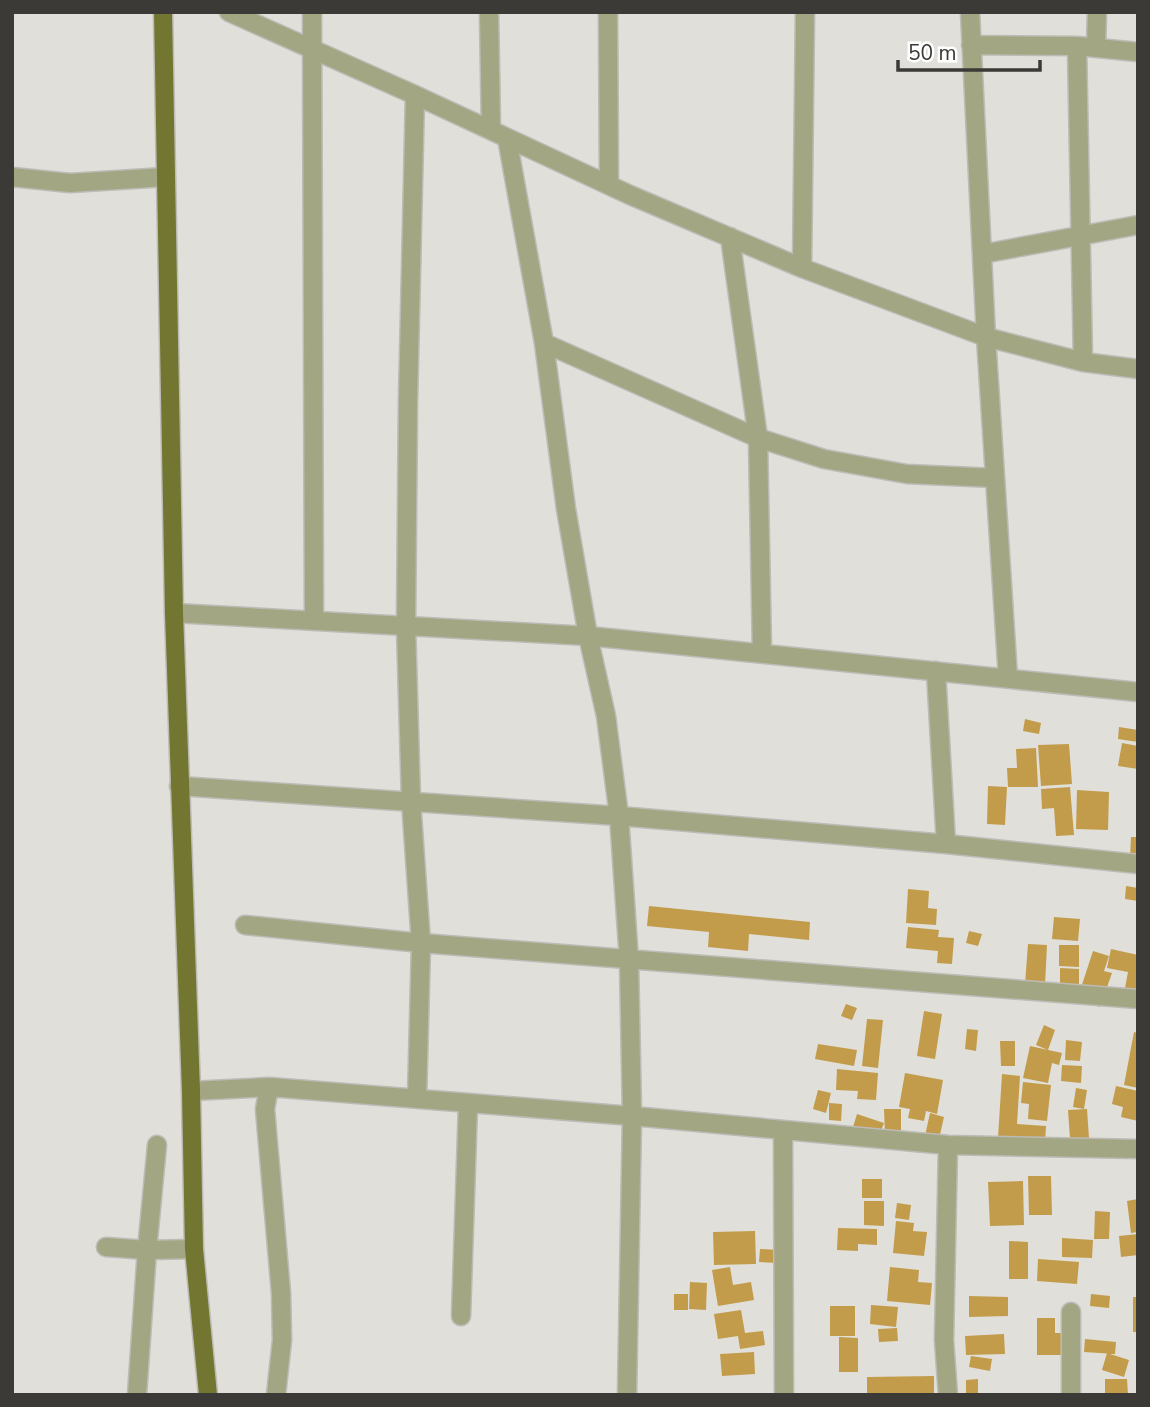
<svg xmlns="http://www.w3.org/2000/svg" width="1150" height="1407" font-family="'Nunito Sans',sans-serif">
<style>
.building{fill:#c29c4b}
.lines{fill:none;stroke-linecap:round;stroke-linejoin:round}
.minor-casing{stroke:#bcbbb5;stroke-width:21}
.major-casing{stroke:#bcbbb5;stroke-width:21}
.minor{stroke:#a3a683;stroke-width:18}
.major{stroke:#727630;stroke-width:18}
</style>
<rect width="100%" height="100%" fill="#e1dfd9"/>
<!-- building -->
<path class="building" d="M 1025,719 L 1041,723 L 1039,734 L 1023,731 Z
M 1119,727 L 1138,730 L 1138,742 L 1118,739 Z
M 1122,743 L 1138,746 L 1138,769 L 1118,766 Z
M 1069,744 L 1072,784 L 1041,786 L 1038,745 Z
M 1036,748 L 1038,787 L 1008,787 L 1007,768 L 1017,768 L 1016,749 Z
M 988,786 L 1007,787 L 1005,825 L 987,824 Z
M 1070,787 L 1074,835 L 1056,836 L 1054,808 L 1042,809 L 1041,789 Z
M 1077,790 L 1109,792 L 1108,830 L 1076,829 Z
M 1131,837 L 1138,837 L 1138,860 L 1130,859 Z
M 1126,886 L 1138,888 L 1138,901 L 1125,899 Z
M 908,889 L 929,891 L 928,908 L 937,909 L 936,925 L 906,923 Z
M 649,906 L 810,922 L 809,940 L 749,934 L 748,951 L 708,947 L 709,932 L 647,926 Z
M 1054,917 L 1080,919 L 1078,941 L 1052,939 Z
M 908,927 L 939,930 L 938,937 L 954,938 L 952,964 L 937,963 L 938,951 L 906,948 Z
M 969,931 L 982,934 L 978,946 L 966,943 Z
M 1028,944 L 1047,945 L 1045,985 L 1025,984 Z
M 1059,945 L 1079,945 L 1079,967 L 1059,966 Z
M 1111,949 L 1138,955 L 1138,991 L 1125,988 L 1128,972 L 1107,968 Z
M 1093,951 L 1109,956 L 1104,971 L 1112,973 L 1100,1007 L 1077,1000 Z
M 1060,968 L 1079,969 L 1079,990 L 1060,989 Z
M 846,1004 L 857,1008 L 852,1020 L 841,1016 Z
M 924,1011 L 942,1014 L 935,1059 L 917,1056 Z
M 867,1019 L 883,1020 L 878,1068 L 862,1066 Z
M 1044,1025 L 1055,1030 L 1048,1050 L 1036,1045 Z
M 967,1029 L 978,1030 L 976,1051 L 965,1049 Z
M 1134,1032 L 1138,1033 L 1138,1088 L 1124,1085 Z
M 1066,1040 L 1082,1042 L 1080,1061 L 1065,1060 Z
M 1000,1041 L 1015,1041 L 1015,1066 L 1001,1066 Z
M 818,1044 L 857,1050 L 854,1066 L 815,1059 Z
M 1030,1046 L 1062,1053 L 1059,1065 L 1052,1063 L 1048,1083 L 1023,1078 Z
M 1062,1065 L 1082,1066 L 1081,1083 L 1061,1081 Z
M 837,1069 L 878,1073 L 876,1100 L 857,1099 L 858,1091 L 836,1090 Z
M 905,1073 L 943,1080 L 937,1114 L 926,1111 L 924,1121 L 908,1118 L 910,1109 L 899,1107 Z
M 1002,1074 L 1020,1076 L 1017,1124 L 1046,1126 L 1045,1142 L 998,1138 Z
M 1023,1082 L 1051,1085 L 1047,1121 L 1028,1119 L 1029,1104 L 1021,1103 Z
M 1116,1086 L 1138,1091 L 1138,1121 L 1121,1117 L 1123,1107 L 1112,1104 Z
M 1076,1088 L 1087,1090 L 1084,1109 L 1073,1107 Z
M 818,1090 L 831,1093 L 826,1113 L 813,1109 Z
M 829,1103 L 842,1104 L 841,1121 L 829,1120 Z
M 884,1109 L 901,1109 L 901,1134 L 885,1134 Z
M 1087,1109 L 1089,1138 L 1070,1139 L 1068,1110 Z
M 930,1113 L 944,1117 L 939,1139 L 925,1136 Z
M 857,1114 L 884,1123 L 879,1136 L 853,1127 Z
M 1028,1176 L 1051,1176 L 1052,1215 L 1029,1215 Z
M 862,1179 L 882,1179 L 882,1198 L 862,1198 Z
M 1023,1181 L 1024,1225 L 990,1226 L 988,1182 Z
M 1138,1199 L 1138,1232 L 1131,1233 L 1127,1201 Z
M 864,1201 L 884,1201 L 884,1226 L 864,1225 Z
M 897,1203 L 911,1205 L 909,1220 L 895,1218 Z
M 1095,1211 L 1110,1212 L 1109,1239 L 1094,1239 Z
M 896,1221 L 914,1223 L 913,1231 L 927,1232 L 924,1256 L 893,1253 Z
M 838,1228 L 877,1229 L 877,1245 L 858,1244 L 858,1251 L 837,1250 Z
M 755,1231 L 756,1264 L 714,1265 L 713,1232 Z
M 1138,1234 L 1138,1255 L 1121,1257 L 1119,1236 Z
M 1062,1238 L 1093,1240 L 1092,1258 L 1062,1257 Z
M 1009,1241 L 1028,1242 L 1028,1279 L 1009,1279 Z
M 760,1249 L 779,1250 L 778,1263 L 759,1262 Z
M 1038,1259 L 1079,1262 L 1077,1284 L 1037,1281 Z
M 730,1267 L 733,1285 L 751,1282 L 754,1300 L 718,1306 L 712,1270 Z
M 890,1267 L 919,1270 L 918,1282 L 932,1283 L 930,1305 L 887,1301 Z
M 690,1282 L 707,1283 L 706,1310 L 689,1309 Z
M 674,1294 L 688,1294 L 688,1310 L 674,1310 Z
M 1091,1294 L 1110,1296 L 1109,1308 L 1090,1306 Z
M 969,1296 L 1008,1297 L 1008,1316 L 969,1317 Z
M 1133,1297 L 1138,1297 L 1138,1332 L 1133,1332 Z
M 871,1305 L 898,1307 L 896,1327 L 870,1324 Z
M 830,1306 L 855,1306 L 855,1336 L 830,1336 Z
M 741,1310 L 745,1333 L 763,1331 L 765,1345 L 740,1349 L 738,1336 L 718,1339 L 714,1314 Z
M 1037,1318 L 1055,1318 L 1055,1333 L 1066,1333 L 1066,1355 L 1037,1355 Z
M 897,1328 L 898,1341 L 879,1342 L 878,1329 Z
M 1004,1334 L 1005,1354 L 966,1355 L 965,1336 Z
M 839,1337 L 858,1338 L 858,1372 L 839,1372 Z
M 1085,1339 L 1116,1342 L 1115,1354 L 1084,1352 Z
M 754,1352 L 755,1374 L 722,1376 L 720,1354 Z
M 1107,1353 L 1129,1360 L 1124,1377 L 1102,1370 Z
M 971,1356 L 992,1359 L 990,1371 L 969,1367 Z
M 934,1376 L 934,1395 L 867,1395 L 867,1377 Z
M 978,1379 L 978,1395 L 966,1395 L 966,1380 Z
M 1105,1379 L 1127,1379 L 1128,1395 L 1105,1395 Z"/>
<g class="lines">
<!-- minor casing -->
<g class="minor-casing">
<path id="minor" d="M 229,12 L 415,95 L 630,195 L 802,268 L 986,337 L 1083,362 L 1138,369
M 312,12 L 314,621
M 489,12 L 491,130
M 608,12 L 609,185
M 970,12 L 986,337 L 1008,678
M 971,45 L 1077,46 L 1138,52
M 1077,46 L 1083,362
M 1096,48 L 1097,12
M 415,95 L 408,401 L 406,626 L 411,801 L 421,943 L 417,1099
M 507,138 L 544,343 L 566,509 L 588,636 L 606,716 L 619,816 L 629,960 L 632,1116 L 627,1395
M 12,177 L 70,183 L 166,177
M 730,237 L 758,438 L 762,653
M 982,254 L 1138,225
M 802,268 L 805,12
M 544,343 L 758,438 L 824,459 L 907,474 L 995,478
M 174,613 L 588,636 L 1138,692
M 936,671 L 946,844
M 179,786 L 619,816 L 946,844 L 1138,864
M 245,925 L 421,943 L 1138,999
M 191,1091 L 269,1087
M 783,1131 L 784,1395
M 106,1247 L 147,1250 L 194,1249
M 461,1316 L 468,1104
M 137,1395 L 147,1250 L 157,1145
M 276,1395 L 282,1340 L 281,1293 L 265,1109 L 269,1087 L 632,1116 L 948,1145 L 1138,1149
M 948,1395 L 944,1340 L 948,1145
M 1071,1395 L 1071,1312"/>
</g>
<!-- major casing -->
<g class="major-casing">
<path id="major" d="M 163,12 L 174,613 L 191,1091 L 194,1249 L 208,1395"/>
</g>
<!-- minor -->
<use href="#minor" class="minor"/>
<!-- major -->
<use href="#major" class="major"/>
</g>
<!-- border -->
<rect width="1150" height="1407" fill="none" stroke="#3b3a37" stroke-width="28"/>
<!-- scale -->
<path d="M898 60v10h142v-10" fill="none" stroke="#3b3a37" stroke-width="3.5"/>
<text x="908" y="60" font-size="21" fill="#3b3a37" stroke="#ffffff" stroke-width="5" paint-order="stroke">50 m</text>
</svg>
